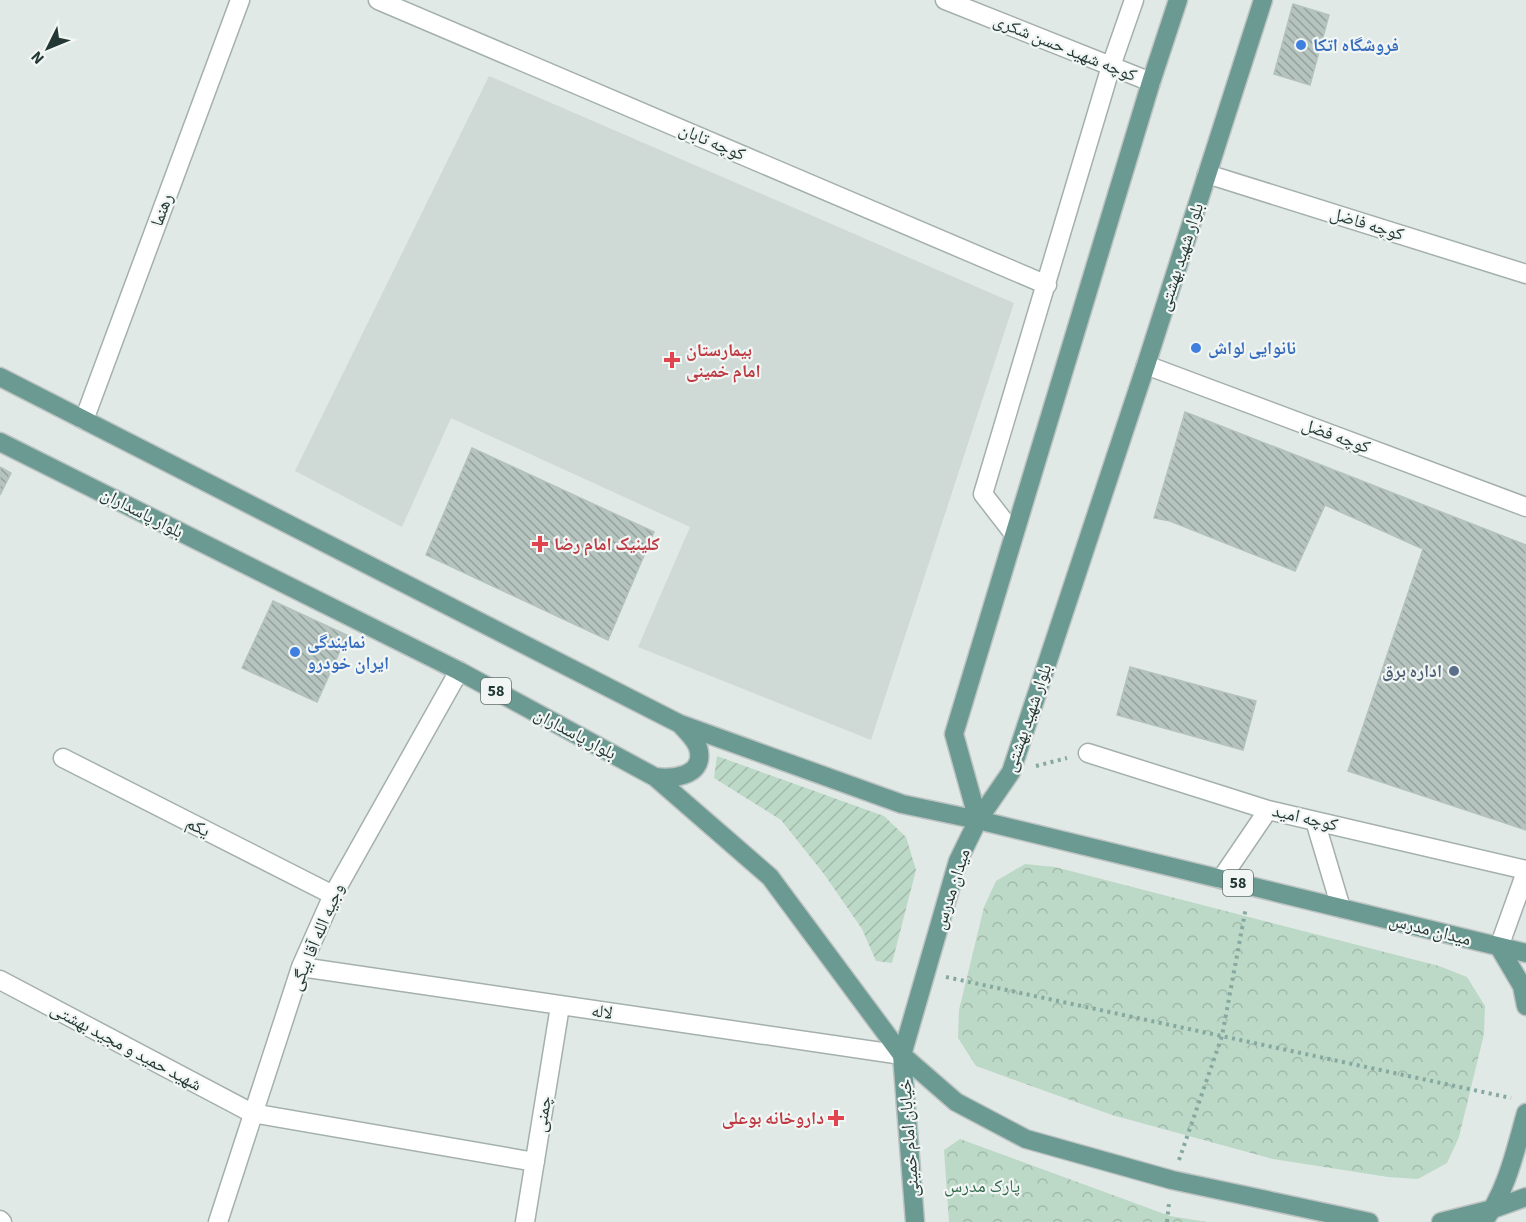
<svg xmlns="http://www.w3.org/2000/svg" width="1526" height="1222" font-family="'Source Sans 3','Noto Naskh Arabic',sans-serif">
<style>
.built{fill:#cfd9d5}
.forest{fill:url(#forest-crowns)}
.garden{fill:url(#garden-furrows)}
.building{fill:url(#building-back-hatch);stroke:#b4c2bd;stroke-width:1.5}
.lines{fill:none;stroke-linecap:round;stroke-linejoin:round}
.minor-casing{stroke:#a4b0ad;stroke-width:21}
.major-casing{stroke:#bdc3c2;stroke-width:21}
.path{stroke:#85a9a1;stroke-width:4;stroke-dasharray:3 4.5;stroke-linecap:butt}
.minor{stroke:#fff;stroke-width:18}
.major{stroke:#6a9a91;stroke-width:18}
.shop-dot{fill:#3f7fe0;stroke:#f1f6f4;stroke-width:2}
.health-dot{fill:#e0444e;stroke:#f1f6f4;stroke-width:2}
.service-dot{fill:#5c6f8a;stroke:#f1f6f4;stroke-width:2}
.labels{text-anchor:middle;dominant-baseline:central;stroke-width:4.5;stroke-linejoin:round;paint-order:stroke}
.shield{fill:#f1f6f4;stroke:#61716e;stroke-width:1.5}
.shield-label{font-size:16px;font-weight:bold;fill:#233834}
.shop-label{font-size:18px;font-weight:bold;fill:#366cbe;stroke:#f1f6f4;text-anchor:start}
.street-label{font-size:18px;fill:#233834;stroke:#f1f6f4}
.health-label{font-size:18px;font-weight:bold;fill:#be3a42;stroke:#f1f6f4;text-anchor:start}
.service-label{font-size:18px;font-weight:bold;fill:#4e5e75;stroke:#f1f6f4;text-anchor:end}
.park-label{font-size:18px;fill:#326a4c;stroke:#f1f6f4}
</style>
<defs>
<pattern id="forest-crowns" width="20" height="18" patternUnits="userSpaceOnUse" patternTransform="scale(1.5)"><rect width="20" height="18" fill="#bcd8c6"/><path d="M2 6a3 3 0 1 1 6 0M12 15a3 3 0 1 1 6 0" fill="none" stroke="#a1baab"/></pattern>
<pattern id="garden-furrows" width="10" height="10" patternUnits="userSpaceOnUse" patternTransform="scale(1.5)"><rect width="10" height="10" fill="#bcd8c6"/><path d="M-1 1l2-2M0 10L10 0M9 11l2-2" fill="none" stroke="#a1baab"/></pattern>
<pattern id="building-back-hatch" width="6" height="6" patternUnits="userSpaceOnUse" patternTransform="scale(1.5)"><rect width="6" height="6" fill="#b6c4bf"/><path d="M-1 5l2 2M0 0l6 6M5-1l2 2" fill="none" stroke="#94a09c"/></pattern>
</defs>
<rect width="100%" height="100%" fill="#e1e9e6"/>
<!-- built -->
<path class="built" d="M 489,76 L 1014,303 L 871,740 L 638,647 L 690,527 L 451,418 L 402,527 L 295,471 Z"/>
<!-- forest -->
<path class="forest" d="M 1025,864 L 1055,867 L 1439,966 L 1467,977 L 1485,1006 L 1484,1034 L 1459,1137 L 1447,1163 L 1418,1179 L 1388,1177 L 1273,1159 L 1112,1115 L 976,1066 L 958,1038 L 959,1010 L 984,907 L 996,881 Z
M 960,1139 L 1170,1216 L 1207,1222 L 949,1222 L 944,1150 Z"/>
<!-- garden -->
<path class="garden" d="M 717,756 L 884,816 L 906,837 L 916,870 L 892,963 L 876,961 L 862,929 L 824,874 L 781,820 L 714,778 Z"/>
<!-- building -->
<path class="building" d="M 1293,4 L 1329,15 L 1310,85 L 1274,74 Z
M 1185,412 L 1526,545 L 1526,830 L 1348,771 L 1423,549 L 1325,505 L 1295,571 L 1170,521 L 1154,518 Z
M 472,448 L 654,532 L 608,640 L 426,555 Z
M 0,467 L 11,473 L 0,495 Z
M 273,601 L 347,635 L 317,702 L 242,668 Z
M 1130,667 L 1256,701 L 1243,750 L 1117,715 Z"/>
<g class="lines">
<!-- minor casing -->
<g class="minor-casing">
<path id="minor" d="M 378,0 L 1047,285
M 945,0 L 1151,82
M 1207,174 L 1526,274
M 1146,365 L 1526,507
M 84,420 L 240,0
M 1014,534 L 983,494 L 1111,66 L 1134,0
M 1088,753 L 1268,810 L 1526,870
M 63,758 L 333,895
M 1315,821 L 1341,908
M 1221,879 L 1268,810
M 1499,947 L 1526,872
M 301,967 L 902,1055
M 0,980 L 252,1113 L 535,1162
M 0,1220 L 2,1222
M 218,1222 L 301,967 L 333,895 L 459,671
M 525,1222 L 560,1006"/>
</g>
<!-- major casing -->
<g class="major-casing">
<path id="major" d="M 0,377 L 680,724 L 902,804 L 978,820 L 1526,953
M 0,442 L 459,671 L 655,777 L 770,877 L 902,1055 L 956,1102 L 1026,1139 L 1172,1180 L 1369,1222
M 655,777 C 671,779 703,777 699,752 C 698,741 687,732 680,724
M 978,820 L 954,734 L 1151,82 L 1178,0
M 1499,947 L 1522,986 L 1526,1006
M 915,1222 L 902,1055 L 958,861 L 978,820 L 1011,772 L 1146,365 L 1263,0
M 1441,1222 L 1493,1209 L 1526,1197
M 1483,1222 C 1506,1194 1516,1148 1526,1113"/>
</g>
<!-- path -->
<path class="path" d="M 1036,766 L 1067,758
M 946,977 L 1511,1098
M 1179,1160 L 1222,1036 L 1246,907
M 1167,1222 L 1169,1203"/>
<!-- minor -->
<use href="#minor" class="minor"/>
<!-- major -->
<use href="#major" class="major"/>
</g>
<!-- markers -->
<g class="shop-dot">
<circle cx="1301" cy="45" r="6"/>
<circle cx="1196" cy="348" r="6"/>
<circle cx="295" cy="652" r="6"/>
</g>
<g class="health-dot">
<path d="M669 351h6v6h6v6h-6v6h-6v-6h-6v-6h6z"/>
<path d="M537 535h6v6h6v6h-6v6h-6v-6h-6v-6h6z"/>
<path d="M833 1109h6v6h6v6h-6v6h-6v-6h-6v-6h6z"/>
</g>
<circle class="service-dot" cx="1454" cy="671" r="6"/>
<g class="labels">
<!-- shield labels -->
<g class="shield">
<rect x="481" y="678" width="30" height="26" rx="4.5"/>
<rect x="1223" y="870" width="30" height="26" rx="4.5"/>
</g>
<g class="shield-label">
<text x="496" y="691">58</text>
<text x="1238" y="883">58</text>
</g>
<!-- shop labels -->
<g class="shop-label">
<text x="1313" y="45">فروشگاه اتکا</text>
<text x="1208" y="348">نانوایی لواش</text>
<text x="307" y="642">نمایندگی<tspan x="307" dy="21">ایران خودرو</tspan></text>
</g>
<!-- street labels -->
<g class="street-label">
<text transform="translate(1065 48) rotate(22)">کوچه شهید حسن شکری</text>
<text transform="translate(712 142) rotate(23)">کوچه تابان</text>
<text transform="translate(162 210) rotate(-70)">رهنما</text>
<text transform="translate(1367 224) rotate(17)">کوچه فاضل</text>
<text transform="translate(1181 257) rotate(-72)">بلوار شهید بهشتی</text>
<text transform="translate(1336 436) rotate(20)">کوچه فضل</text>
<text transform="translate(142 513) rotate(27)">بلوار پاسداران</text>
<text transform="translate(1028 718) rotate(-71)">بلوار شهید بهشتی</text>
<text transform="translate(575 734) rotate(28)">بلوار پاسداران</text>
<text transform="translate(1305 818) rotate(13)">کوچه امید</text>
<text transform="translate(198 827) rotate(27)">یکم</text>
<text transform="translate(952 889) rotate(-72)">میدان مدرس</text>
<text transform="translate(1430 930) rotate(14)">میدان مدرس</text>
<text transform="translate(317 937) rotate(-67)">وجیه الله آقا بیگی</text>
<text transform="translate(602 1012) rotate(8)">لاله</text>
<text transform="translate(126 1047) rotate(28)">شهید حمید و مجید بهشتی</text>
<text transform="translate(543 1114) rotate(-81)">چمنی</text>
<text transform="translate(909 1138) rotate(-94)">خیابان امام خمینی</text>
</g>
<!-- health labels -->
<g class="health-label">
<text x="686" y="350">بیمارستان<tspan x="686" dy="21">امام خمینی</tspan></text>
<text x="554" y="544">کلینیک امام رضا</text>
<text x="824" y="1118" text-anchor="end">داروخانه بوعلی</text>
</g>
<!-- service labels -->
<g class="service-label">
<text x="1442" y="671">اداره برق</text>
</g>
<!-- park labels -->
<g class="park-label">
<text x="982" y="1186">پارک مدرس</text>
</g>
</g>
<!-- north arrow -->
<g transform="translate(48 48) rotate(227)" stroke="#f1f6f4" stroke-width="4.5" paint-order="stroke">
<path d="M0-4.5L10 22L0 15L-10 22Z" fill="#233834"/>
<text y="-9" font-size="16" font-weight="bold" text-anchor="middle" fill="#233834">N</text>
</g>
</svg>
